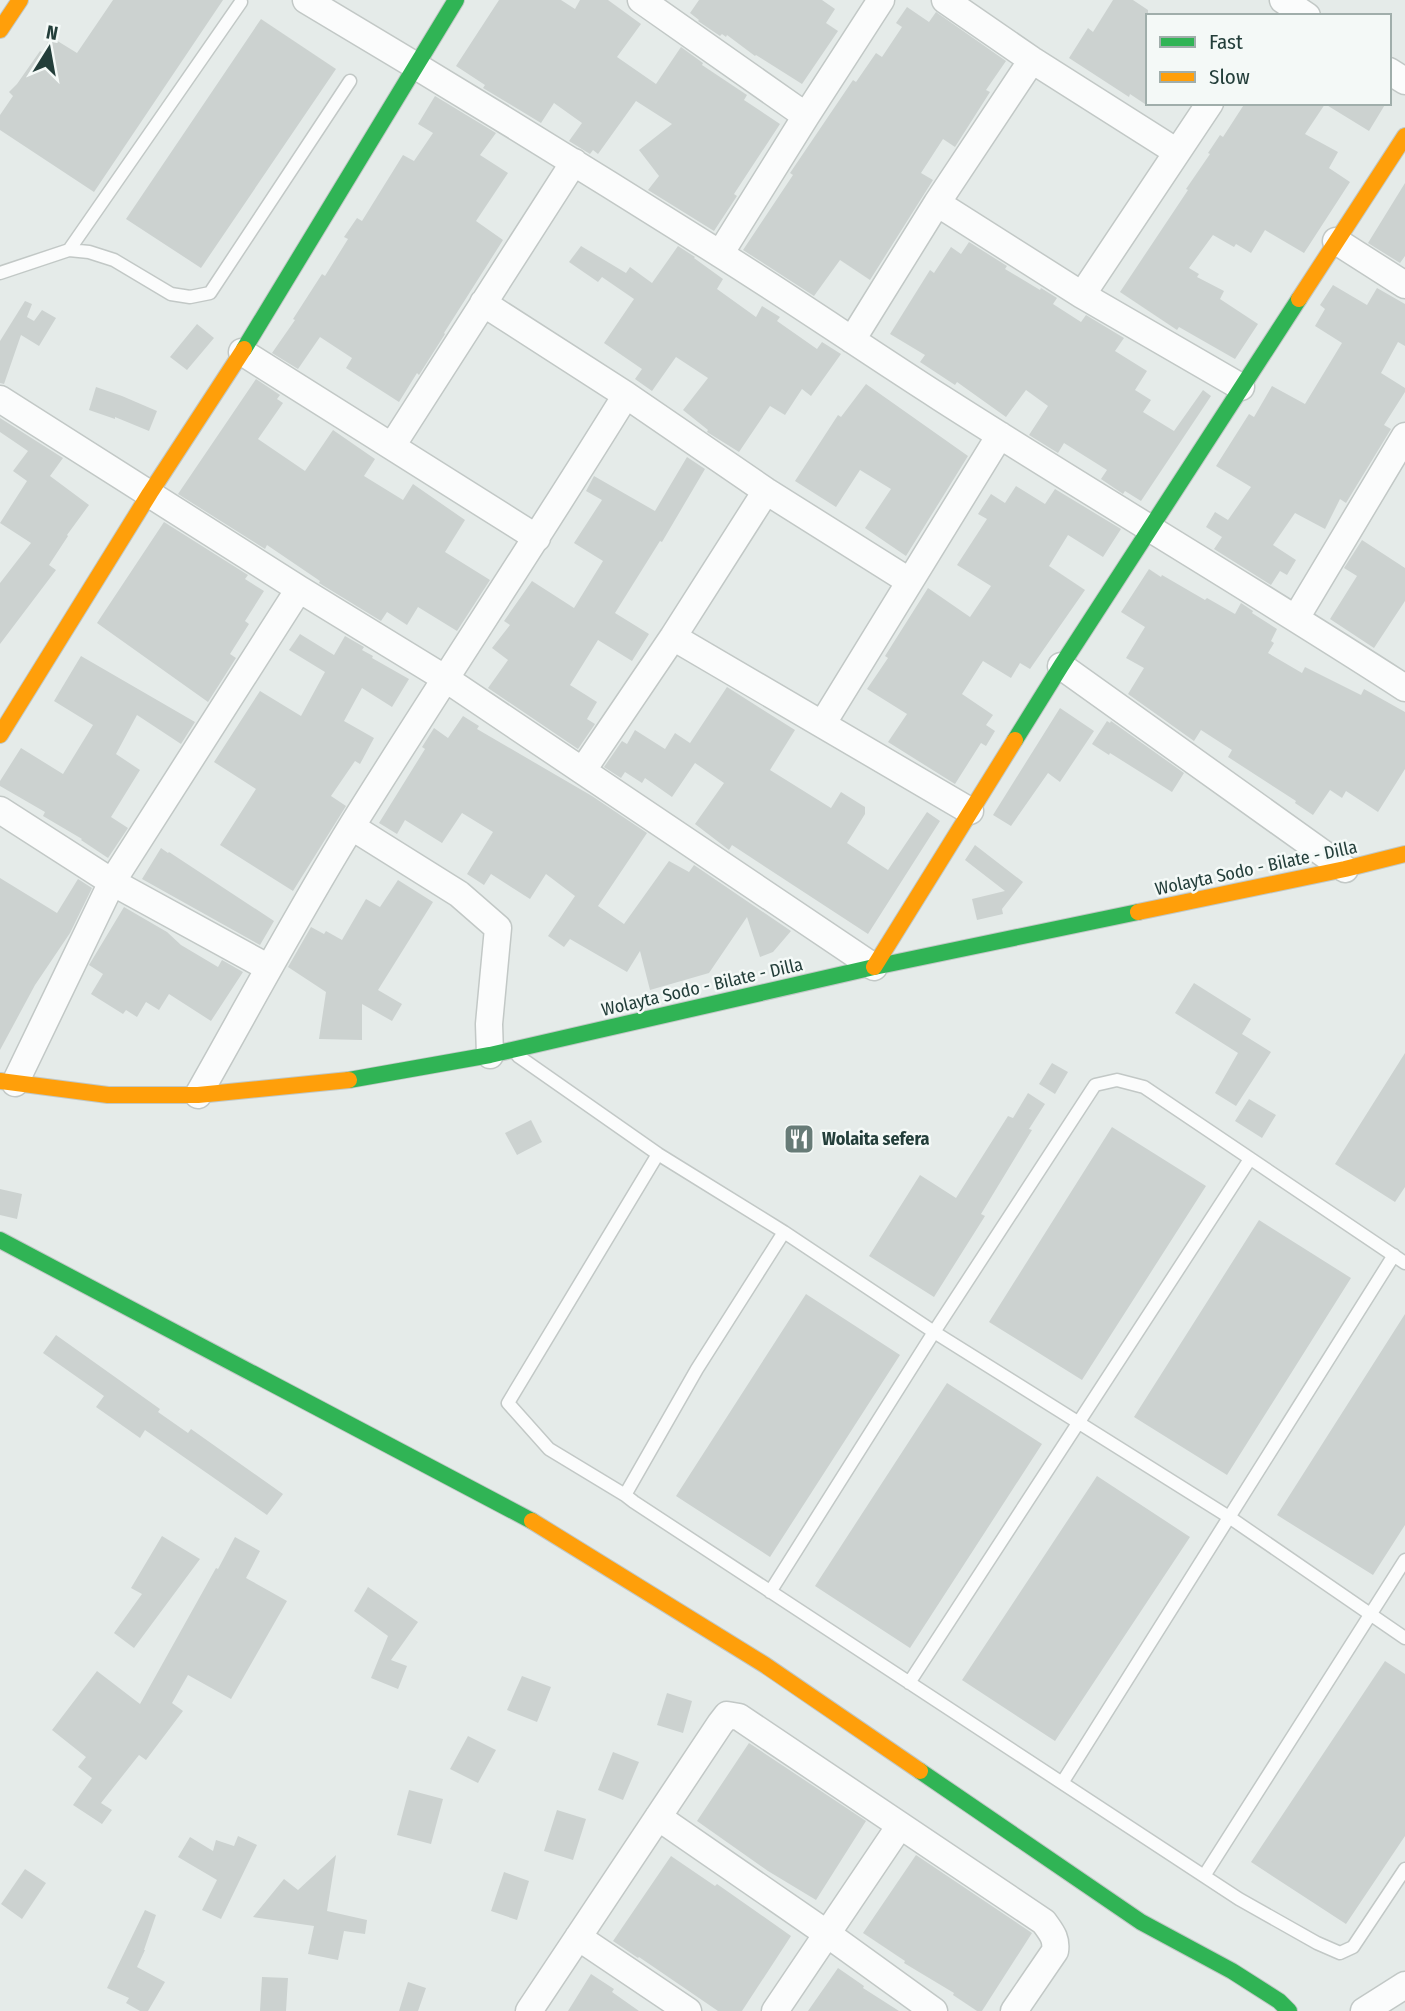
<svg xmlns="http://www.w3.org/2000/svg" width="1405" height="2011" font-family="'Fira Sans Condensed',sans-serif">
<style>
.building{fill:#ccd2d0}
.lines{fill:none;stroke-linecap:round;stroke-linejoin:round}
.lane-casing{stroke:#c2c8c6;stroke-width:15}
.street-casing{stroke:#c2c8c6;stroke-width:29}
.fast-casing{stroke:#c1c8c6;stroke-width:18}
.slow-casing{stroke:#c1c8c6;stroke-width:18}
.lane{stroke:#fbfcfc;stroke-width:12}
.street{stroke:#fbfcfc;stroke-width:26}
.fast{stroke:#30b455;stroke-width:16}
.slow{stroke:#ff9f0a;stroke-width:16}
.labels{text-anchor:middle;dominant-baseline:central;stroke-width:5;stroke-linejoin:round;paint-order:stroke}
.street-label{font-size:18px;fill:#233e3a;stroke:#f4f9f7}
.poi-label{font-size:18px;font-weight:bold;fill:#233e3a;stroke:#f4f9f7;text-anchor:start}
</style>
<rect width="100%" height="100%" fill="#e5ebe9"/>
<!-- building -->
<path class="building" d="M 113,0 L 223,0 L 94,192 L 0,130 L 0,115 L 13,96 L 9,92 L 17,84 L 40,51 L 42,52 L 51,37 L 77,53 Z
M 499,0 L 561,0 L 575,9 L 580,0 L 608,0 L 641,24 L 617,57 L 656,84 L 681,47 L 703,63 L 702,65 L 747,95 L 744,100 L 780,124 L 734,194 L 737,196 L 714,231 L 648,190 L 659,176 L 639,150 L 672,124 L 636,101 L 598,154 L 593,150 L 590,154 L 569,141 L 582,123 L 554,103 L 541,123 L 483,88 L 485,85 L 456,66 Z
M 699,0 L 822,0 L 835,9 L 826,23 L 838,31 L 802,84 L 756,55 L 755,56 L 727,35 L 726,37 L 722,34 L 720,36 L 698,21 L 699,20 L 690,13 Z
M 1113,0 L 1133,0 L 1148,10 L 1148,106 L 1130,94 L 1129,97 L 1069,58 L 1088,28 L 1093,32 Z
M 907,7 L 929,22 L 936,12 L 1006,61 L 986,90 L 990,92 L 955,147 L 943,139 L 921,173 L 933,180 L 870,280 L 840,260 L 814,296 L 743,250 L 793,175 L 790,173 L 853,80 L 856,82 L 876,53 L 882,57 L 902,27 L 896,23 Z
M 261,19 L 336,69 L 201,268 L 126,219 Z
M 435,96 L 496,133 L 480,155 L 508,173 L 476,221 L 503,240 L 444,333 L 445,334 L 419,375 L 417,373 L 399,402 L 346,368 L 352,358 L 320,337 L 298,369 L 272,353 L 295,320 L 293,319 L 322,274 L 325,276 L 348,239 L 344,237 L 357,218 L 362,221 L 403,155 L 414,161 L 433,133 L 418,124 Z
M 1245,103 L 1386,103 L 1369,131 L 1325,104 L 1305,134 L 1338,152 L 1329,168 L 1350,182 L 1304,253 L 1265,230 L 1251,253 L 1236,244 L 1234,247 L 1213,235 L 1189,268 L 1199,274 L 1197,277 L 1224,291 L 1220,299 L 1258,324 L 1235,359 L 1179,327 L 1177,330 L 1120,292 L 1188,190 L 1186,189 L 1210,154 L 1208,153 L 1220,135 L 1223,137 Z
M 1405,183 L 1405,256 L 1400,263 L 1368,243 Z
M 969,242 L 1007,266 L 1005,269 L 1040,290 L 1041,288 L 1057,298 L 1053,304 L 1081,322 L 1086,315 L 1124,338 L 1115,351 L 1147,371 L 1135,390 L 1151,400 L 1143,412 L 1174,431 L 1203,390 L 1211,396 L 1141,501 L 1125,491 L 1123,494 L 1101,479 L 1107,470 L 1064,443 L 1058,453 L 1029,435 L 1048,406 L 1026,390 L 1006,417 L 957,382 L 955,385 L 920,362 L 925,355 L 890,334 L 930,270 L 934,273 L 951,247 L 961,254 Z
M 581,246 L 626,273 L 630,267 L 652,283 L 678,246 L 695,257 L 694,258 L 723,279 L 717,289 L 756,317 L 762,306 L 780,317 L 777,321 L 817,349 L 822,342 L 841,354 L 811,396 L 802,389 L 785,415 L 770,406 L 739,452 L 707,432 L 708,430 L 683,410 L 708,378 L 676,357 L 652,391 L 635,379 L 642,369 L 604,343 L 634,299 L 602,277 L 598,282 L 569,262 Z
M 1333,285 L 1367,305 L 1377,288 L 1405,304 L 1405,346 L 1398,342 L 1381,373 L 1405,388 L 1405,392 L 1384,425 L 1391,429 L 1346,503 L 1340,499 L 1325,529 L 1295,513 L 1273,545 L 1296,560 L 1287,575 L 1280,571 L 1271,585 L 1214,549 L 1222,537 L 1206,527 L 1215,512 L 1228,520 L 1251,487 L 1216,466 L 1249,414 L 1254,417 L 1272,386 L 1305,404 L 1342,343 L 1315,326 L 1325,309 L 1320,305 Z
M 25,301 L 32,304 L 27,317 L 34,321 L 42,310 L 56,318 L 39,346 L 21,335 L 4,384 L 0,383 L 0,341 Z
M 197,324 L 214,338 L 187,370 L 170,357 Z
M 256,379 L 280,395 L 277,399 L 283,403 L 258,439 L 305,471 L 333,430 L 375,459 L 364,476 L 403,500 L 413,484 L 465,520 L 445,552 L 490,580 L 457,631 L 418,607 L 407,625 L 387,612 L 381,621 L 319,583 L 320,581 L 267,545 L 265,549 L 178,494 Z
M 866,384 L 968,456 L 906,556 L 865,528 L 891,489 L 860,470 L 836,507 L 795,481 L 838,415 L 841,417 Z
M 96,387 L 122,396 L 157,411 L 149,431 L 115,417 L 115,419 L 89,410 Z
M 0,418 L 63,458 L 50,476 L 89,505 L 67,535 L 68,536 L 49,565 L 56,570 L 0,644 L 0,583 L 31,543 L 0,523 L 27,481 L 13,471 L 28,451 L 0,432 Z
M 687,457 L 705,469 L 662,542 L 660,541 L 615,613 L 649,634 L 632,661 L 598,640 L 570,685 L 597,702 L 587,719 L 595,724 L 578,749 L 488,688 L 508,660 L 492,648 L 510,625 L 504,621 L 532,581 L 574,608 L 603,561 L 574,543 L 602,500 L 586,491 L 594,476 L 655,511 Z
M 1016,486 L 1045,504 L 1055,489 L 1121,529 L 1103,557 L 1068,535 L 1049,566 L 1085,590 L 1030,669 L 1020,663 L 1011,678 L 983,661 L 962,694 L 993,715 L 986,725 L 995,731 L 986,746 L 981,743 L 955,784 L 888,742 L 907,714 L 867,689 L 888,658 L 885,656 L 928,588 L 970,617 L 991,586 L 957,565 L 987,519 L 978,514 L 991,494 L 1005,503 Z
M 164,522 L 248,575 L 245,579 L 264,591 L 245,621 L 249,624 L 230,654 L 236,658 L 208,702 L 97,623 Z
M 1362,540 L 1405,568 L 1405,601 L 1374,648 L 1330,619 L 1357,576 L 1344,568 Z
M 1149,569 L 1161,577 L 1162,575 L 1205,600 L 1207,598 L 1235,614 L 1241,603 L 1253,611 L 1252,613 L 1277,629 L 1271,641 L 1274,643 L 1268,653 L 1302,673 L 1305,667 L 1361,695 L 1364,689 L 1405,712 L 1405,769 L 1378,812 L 1346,791 L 1342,798 L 1330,790 L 1313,815 L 1295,803 L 1296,801 L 1228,757 L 1232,750 L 1201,730 L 1194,741 L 1128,694 L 1144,668 L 1126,658 L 1145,627 L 1121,612 Z
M 300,634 L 334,655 L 345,636 L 364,647 L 362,650 L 373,656 L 372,658 L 409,679 L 392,707 L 362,688 L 344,721 L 374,738 L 360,764 L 355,761 L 331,796 L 346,806 L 293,891 L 220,845 L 256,789 L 214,762 L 260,691 L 301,716 L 325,672 L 289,650 Z
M 81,656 L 195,722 L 181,744 L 137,715 L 116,754 L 140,770 L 111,817 L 128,828 L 108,858 L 81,840 L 82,839 L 43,816 L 45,812 L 0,786 L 0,781 L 21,748 L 63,774 L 93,725 L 54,701 Z
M 727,687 L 795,730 L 770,770 L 831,808 L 841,792 L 865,807 L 865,814 L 847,843 L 888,870 L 927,812 L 940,821 L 868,934 L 732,845 L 729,850 L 695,824 L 724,783 L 695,763 L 672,797 L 645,778 L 642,783 L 625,772 L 621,778 L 604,767 L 622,741 L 627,744 L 635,730 L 665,749 L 675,733 L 690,743 Z
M 1060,708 L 1094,731 L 1060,782 L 1048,773 L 1011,826 L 993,815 Z
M 463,716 L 479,726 L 477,729 L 592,796 L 647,833 L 598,906 L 624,924 L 669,861 L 689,872 L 694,865 L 791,931 L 773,952 L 760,957 L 747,917 L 709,973 L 650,990 L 640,951 L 627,972 L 570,939 L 564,947 L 548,936 L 575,896 L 546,874 L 530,899 L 491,874 L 484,885 L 467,874 L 493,832 L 462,813 L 442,843 L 405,820 L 397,834 L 379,823 L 425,749 L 422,747 L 434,728 L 448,738 Z
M 1107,721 L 1110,723 L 1111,721 L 1184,773 L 1172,792 L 1110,753 L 1109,755 L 1092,744 Z
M 975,845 L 1023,882 L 1002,909 L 1003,914 L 977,920 L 972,899 L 1005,891 L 965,860 Z
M 161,848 L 168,853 L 169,852 L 274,921 L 260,945 L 142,879 Z
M 0,878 L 57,913 L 78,879 L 92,888 L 70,933 L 35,985 L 0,1050 Z
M 398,880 L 433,902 L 378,990 L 402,1004 L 392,1021 L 362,1004 L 362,1040 L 319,1039 L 326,992 L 288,967 L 311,927 L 324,934 L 326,931 L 342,940 L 366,899 L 380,907 Z
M 124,907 L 167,932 L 181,945 L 218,967 L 222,960 L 243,972 L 211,1021 L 169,994 L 159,1010 L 146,1002 L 137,1017 L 126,1010 L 123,1014 L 91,994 L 103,974 L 89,965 Z
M 1194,983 L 1251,1019 L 1242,1034 L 1271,1052 L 1236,1106 L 1215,1093 L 1238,1053 L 1175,1013 Z
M 1405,1053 L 1405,1187 L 1395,1202 L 1335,1164 Z
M 1052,1063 L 1068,1072 L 1055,1094 L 1039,1084 Z
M 1028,1093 L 1045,1104 L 1029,1129 L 1032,1130 L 981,1214 L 985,1216 L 934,1297 L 869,1256 L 920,1175 L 956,1198 L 1008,1116 L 1013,1118 Z
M 1249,1099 L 1276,1115 L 1262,1138 L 1235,1121 Z
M 531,1120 L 542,1142 L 517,1155 L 505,1133 Z
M 1112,1127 L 1206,1186 L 1082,1380 L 989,1322 Z
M 0,1189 L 22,1194 L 17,1219 L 0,1215 Z
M 1259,1220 L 1351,1278 L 1227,1475 L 1134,1417 Z
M 806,1294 L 900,1355 L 770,1557 L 676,1496 Z
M 1405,1314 L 1405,1525 L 1373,1575 L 1277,1515 Z
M 56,1335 L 160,1409 L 158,1412 L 188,1433 L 191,1429 L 283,1494 L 267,1515 L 145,1430 L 140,1438 L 96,1407 L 104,1396 L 43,1353 Z
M 947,1383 L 1042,1444 L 910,1648 L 815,1586 Z
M 1097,1476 L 1190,1537 L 1055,1741 L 962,1680 Z
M 162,1536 L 200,1559 L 134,1648 L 114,1633 L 142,1594 L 131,1588 Z
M 235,1537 L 260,1551 L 246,1578 L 287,1601 L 231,1699 L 188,1675 L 172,1703 L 183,1711 L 146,1760 L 139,1755 L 101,1803 L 112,1810 L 102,1824 L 73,1805 L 92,1778 L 78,1767 L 86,1757 L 52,1730 L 97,1671 L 140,1704 L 216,1568 L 218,1569 Z
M 368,1587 L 418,1622 L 391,1660 L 407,1666 L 398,1689 L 371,1678 L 388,1636 L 354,1611 Z
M 1385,1661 L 1405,1674 L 1405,1836 L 1346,1924 L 1251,1862 Z
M 522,1676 L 551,1687 L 537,1722 L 507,1710 Z
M 667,1693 L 692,1701 L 683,1733 L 657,1725 Z
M 468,1736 L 496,1750 L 478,1783 L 450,1769 Z
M 749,1743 L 866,1821 L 816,1900 L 768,1871 L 697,1821 Z
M 613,1752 L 639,1762 L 623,1800 L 598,1790 Z
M 409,1790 L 443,1799 L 431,1844 L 397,1835 Z
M 557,1810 L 586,1819 L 573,1860 L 544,1851 Z
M 238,1836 L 257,1845 L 221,1919 L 202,1910 L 217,1880 L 178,1857 L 190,1837 L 213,1851 L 216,1840 L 234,1846 Z
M 336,1855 L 327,1911 L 367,1920 L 365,1934 L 344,1931 L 338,1960 L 308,1954 L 314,1926 L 253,1917 L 284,1879 L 298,1890 Z
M 916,1855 L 1032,1933 L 982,2011 L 977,2011 L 953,1995 L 954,1993 L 904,1963 L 905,1961 L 863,1933 Z
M 671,1856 L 715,1886 L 717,1884 L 791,1936 L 742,2011 L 718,2011 L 639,1957 L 638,1958 L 613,1941 Z
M 25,1869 L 46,1883 L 22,1919 L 1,1904 Z
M 504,1872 L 529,1881 L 517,1920 L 491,1911 Z
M 145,1910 L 156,1915 L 144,1950 L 145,1950 L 137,1967 L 165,1982 L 148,2011 L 140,2011 L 126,2003 L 129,1998 L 107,1988 Z
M 838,1968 L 864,1986 L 863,1988 L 899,2011 L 808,2011 Z
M 591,1974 L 614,1989 L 612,1992 L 639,2011 L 568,2011 Z
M 262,1977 L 288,1978 L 286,2011 L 260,2011 Z
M 408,1982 L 426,1988 L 418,2011 L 399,2011 Z"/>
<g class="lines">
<!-- lane casing -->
<g class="lane-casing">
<path id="lane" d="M 69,250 L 241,2
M 0,273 L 69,250 L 89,252 L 114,260 L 171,294 L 190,297 L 210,293 L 350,81
M 518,1056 L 658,1154 L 784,1232 L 934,1332 L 1229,1517 L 1405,1638
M 658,1154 L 508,1403 L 549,1449 L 625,1495 L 634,1502 L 1239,1899 L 1317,1943 L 1340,1953 L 1353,1947 L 1405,1869
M 625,1495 L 697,1369 L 784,1232
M 770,1592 L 934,1332 L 1095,1085 L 1117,1080 L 1144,1087 L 1405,1263
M 909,1683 L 1250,1159
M 1062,1783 L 1394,1255
M 1204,1876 L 1405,1560"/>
</g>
<!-- street casing -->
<g class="street-casing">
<path id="street" d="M 306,0 C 444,82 581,166 717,252 C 792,299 866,350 941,398 C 1094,496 1252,589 1405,688
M 641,0 L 806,116
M 945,0 L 1032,60 L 1177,152
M 1283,0 L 1307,16
M 1389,71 L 1405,81
M 937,203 L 1082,295 L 1241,387
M 1336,241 L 1405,285
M 720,254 L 806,116 L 881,0
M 1082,295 L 1210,103
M 483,303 L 626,395 L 766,491 L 909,581
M 852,340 L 937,203 L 1032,60
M 242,352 L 537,538
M 0,399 L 299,589 L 446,679 L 874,967
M 392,446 L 574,162
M 1296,618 L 1405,436
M 673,637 L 970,811
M 1061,666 L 1345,869
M 823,723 L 1000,435
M 583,770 L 673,637 L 766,491
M 0,810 L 112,882 L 269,968
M 352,827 L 459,894 L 498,928 L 489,1024 L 490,1055
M 15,1083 L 112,882 L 299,589
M 198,1095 C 249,1005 298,913 353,824 C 443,680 537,539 626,395
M 658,1817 L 826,1933 L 934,2011
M 578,1937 L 688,2011
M 529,2011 L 720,1724 L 727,1715 L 739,1717 L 1044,1922 C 1051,1932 1057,1938 1055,1951 L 1014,2011
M 775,2011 L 899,1827
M 1364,2011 L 1405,1985"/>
</g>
<!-- fast casing -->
<g class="fast-casing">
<path id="fast" d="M 244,349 L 456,0
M 1015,740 L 1061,666 L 1299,299
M 349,1080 L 490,1055 L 874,967 L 1138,912
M 0,1240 L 532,1521
M 920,1771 L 1141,1922 L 1232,1971 L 1279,2001 L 1289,2011"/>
</g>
<!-- slow casing -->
<g class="slow-casing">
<path id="slow" d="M 0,30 L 20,0
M 1299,299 L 1405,136
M 0,735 L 150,493 L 244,349
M 1138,912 L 1345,869 L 1405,854
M 874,967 L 1015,740
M 0,1081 L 108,1095 L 198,1095 L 349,1080
M 532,1521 L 765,1665 L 920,1771"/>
</g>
<!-- lane -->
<use href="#lane" class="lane"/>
<!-- street -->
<use href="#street" class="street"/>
<!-- fast -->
<use href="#fast" class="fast"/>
<!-- slow -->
<use href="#slow" class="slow"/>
</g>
<!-- icons -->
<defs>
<g id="restaurant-square" transform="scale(1.575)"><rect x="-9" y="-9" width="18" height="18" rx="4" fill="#677b77" stroke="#f4f9f7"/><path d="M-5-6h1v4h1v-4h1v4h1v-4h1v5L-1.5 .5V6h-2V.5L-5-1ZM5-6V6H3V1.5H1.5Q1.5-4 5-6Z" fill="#fff"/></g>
</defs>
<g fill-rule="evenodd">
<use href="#restaurant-square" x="799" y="1139"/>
</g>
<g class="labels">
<!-- street labels -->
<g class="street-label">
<text transform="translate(1256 868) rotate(-12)">Wolayta Sodo - Bilate - Dilla</text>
<text transform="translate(702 987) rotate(-13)">Wolayta Sodo - Bilate - Dilla</text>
</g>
<!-- poi labels -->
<g class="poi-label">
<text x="822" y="1139">Wolaita sefera</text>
</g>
</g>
<!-- legend -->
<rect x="1146" y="14" width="245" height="91" fill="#f4f9f7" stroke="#a0aeab" stroke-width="2"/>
<rect x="1160" y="37" width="35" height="10" fill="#30b455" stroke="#a0aeab" stroke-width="2"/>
<text x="1209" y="49" font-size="21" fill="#233e3a">Fast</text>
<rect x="1160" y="72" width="35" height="10" fill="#ff9f0a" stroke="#a0aeab" stroke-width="2"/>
<text x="1209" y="84" font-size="21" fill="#233e3a">Slow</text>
<!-- north arrow -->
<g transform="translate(49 49) rotate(11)" stroke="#f4f9f7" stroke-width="5" paint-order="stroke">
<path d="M0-5L12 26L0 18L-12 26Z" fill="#233e3a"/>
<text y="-10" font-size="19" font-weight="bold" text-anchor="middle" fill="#233e3a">N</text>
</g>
</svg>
